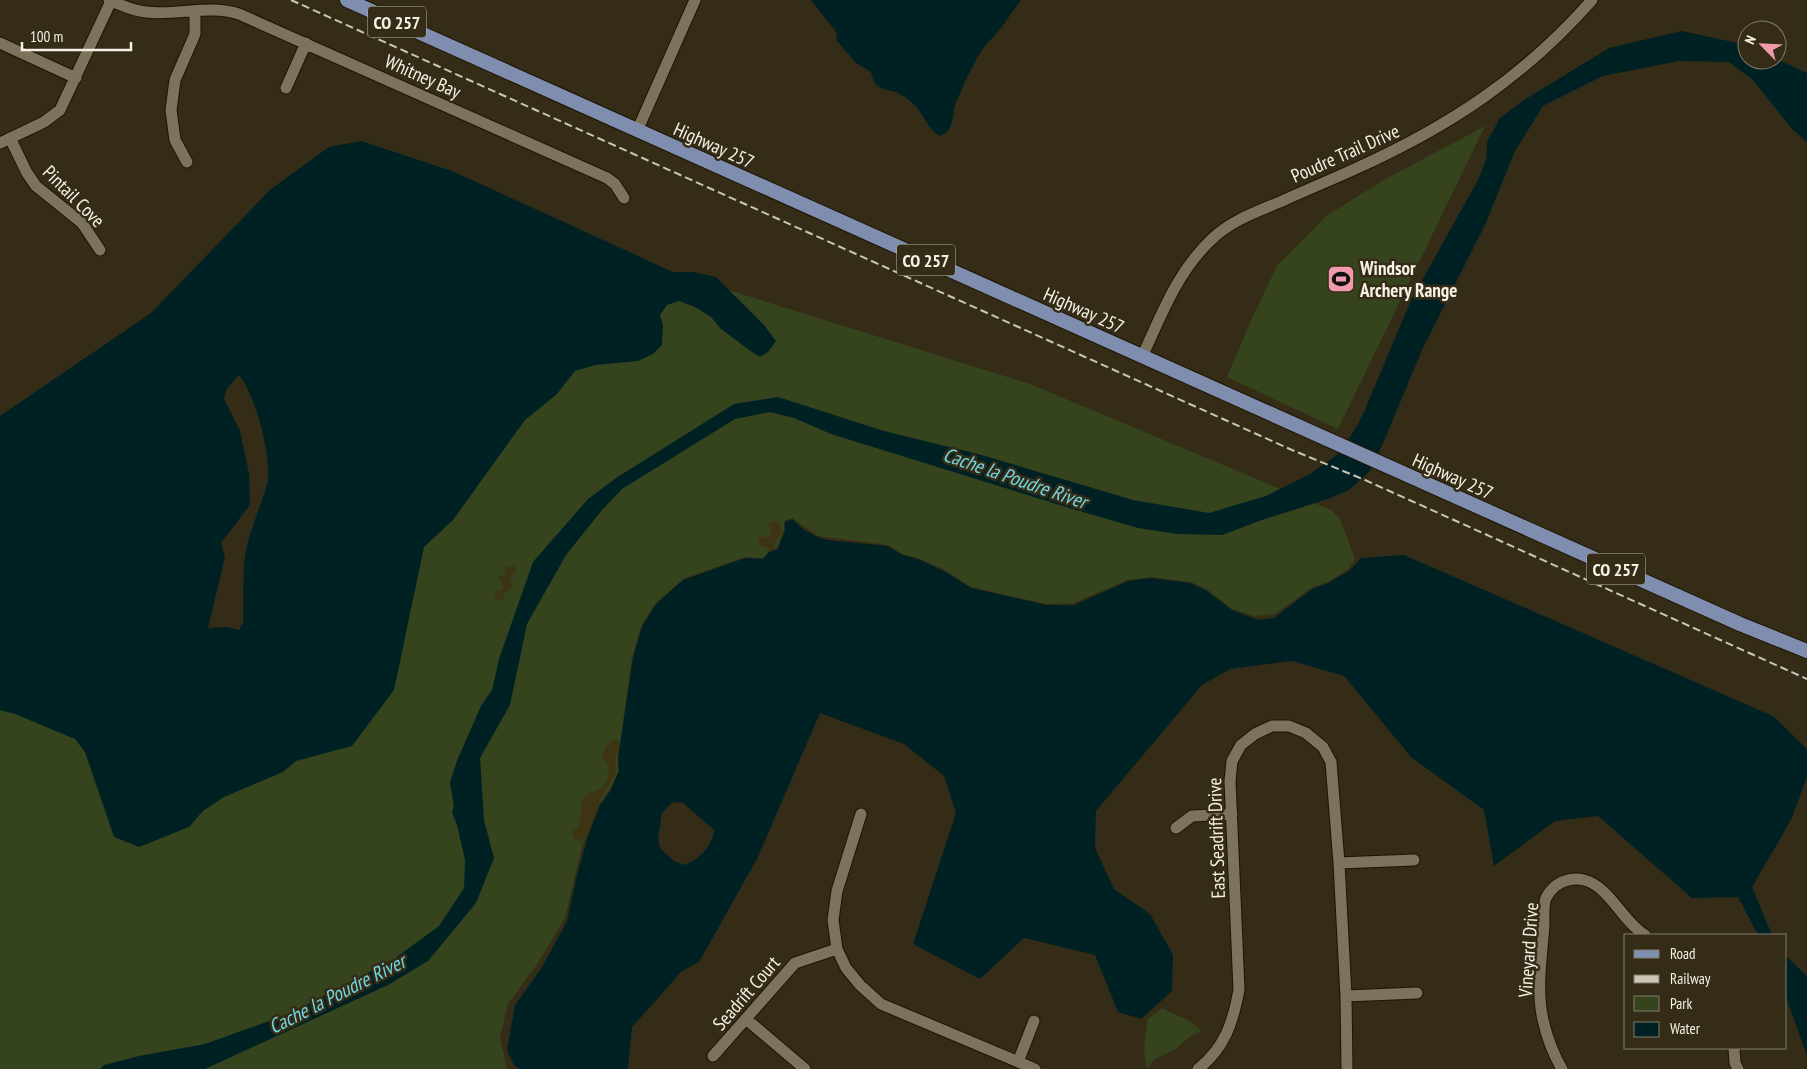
<svg xmlns="http://www.w3.org/2000/svg" width="1807" height="1069" font-family="'PT Sans Narrow',sans-serif">
<style>
.green{fill:#36441d}
.sand{fill:#3d3414}
.water{fill:#002124;fill-rule:evenodd}
.lines{fill:none;stroke-linecap:round;stroke-linejoin:round}
.river{stroke:#002124;stroke-width:12}
.minor-casing{stroke:#1d1402;stroke-width:13}
.major-casing{stroke:#1d1402;stroke-width:16}
.minor{stroke:#7d735c;stroke-width:11}
.major{stroke:#7f8eaf;stroke-width:14}
.rail{stroke:#cbc5b6;stroke-width:2;stroke-dasharray:8 4;stroke-linecap:butt}
.labels{text-anchor:middle;dominant-baseline:central;stroke-width:5;stroke-linejoin:round;paint-order:stroke}
.shield{fill:#352c18;stroke:#bcb6a7;stroke-width:1}
.shield-label{font-size:18px;font-weight:bold;fill:#f6f1e4}
.street-label{font-size:19px;fill:#f6f1e4;stroke:#352c18}
.poi-label{font-size:19px;font-weight:bold;fill:#f6f1e4;stroke:#352c18;text-anchor:start}
.water-label{font-size:20px;font-style:italic;fill:#70d8e1;stroke:#352c18}
</style>
<rect width="100%" height="100%" fill="#352c18"/>
<!-- green -->
<path class="green" d="M 1485,126 L 1338,429 L 1227,377 L 1253,316 L 1277,266 L 1326,216 L 1384,180 Z
M 693,279 L 1030,384 L 1271,485 L 1331,510 L 1340,519 L 1355,559 L 1348,569 L 1328,582 L 1311,588 L 1275,614 L 1254,616 L 1232,609 L 1208,590 L 1191,582 L 1151,577 L 1127,580 L 1074,603 L 1046,604 L 971,587 L 945,570 L 918,558 L 904,555 L 888,545 L 818,536 L 792,518 L 784,521 L 784,529 L 777,548 L 769,551 L 763,558 L 745,557 L 683,579 L 655,604 L 641,627 L 632,658 L 618,757 L 618,772 L 610,789 L 598,806 L 582,847 L 565,918 L 538,963 L 508,1004 L 500,1037 L 507,1068 L 509,1069 L 0,1069 L 0,712 L 6,695 L 95,746 L 411,541 L 577,343 Z
M 1162,1008 C 1176,1016 1190,1018 1201,1031 L 1189,1037 L 1176,1049 L 1155,1059 L 1147,1069 C 1142,1050 1145,1038 1148,1019 Z"/>
<!-- sand -->
<path class="sand" d="M 776,521 L 779,523 L 782,532 L 776,540 L 774,549 L 769,550 L 763,545 L 759,547 L 758,537 L 761,536 L 767,538 L 770,536 L 771,532 L 768,525 L 769,523 Z
M 515,566 L 517,570 L 509,579 L 512,586 L 511,590 L 504,593 L 504,597 L 499,602 L 494,597 L 497,590 L 502,589 L 503,586 L 498,577 L 506,575 L 504,569 L 505,567 Z
M 616,739 L 622,747 L 616,754 L 615,774 L 600,800 L 589,831 L 582,841 C 576,841 573,839 572,833 C 574,830 578,827 579,823 C 583,816 578,807 583,800 C 591,786 609,796 609,767 L 602,757 C 604,749 608,741 616,739 Z"/>
<!-- water -->
<path class="water" d="M 811,0 L 1021,0 C 1014,9 1008,19 1001,28 C 996,35 988,41 983,49 C 972,64 965,83 957,100 C 951,113 956,130 940,136 C 929,130 927,121 920,112 C 916,106 910,100 903,96 C 890,86 875,95 871,72 L 856,63 L 836,40 L 837,33 Z
M 1682,31 L 1742,44 L 1747,46 L 1747,60 L 1777,59 L 1807,73 L 1807,142 L 1792,129 L 1753,80 L 1729,62 L 1679,61 L 1603,76 L 1543,106 L 1515,151 L 1485,225 L 1422,350 L 1384,441 L 1370,471 L 1349,490 L 1328,499 L 1262,520 L 1222,535 L 1177,534 L 1138,528 L 1076,510 L 831,434 L 794,418 L 770,412 L 735,419 L 622,489 L 602,510 L 566,555 L 527,624 L 510,705 L 480,758 L 484,820 L 494,858 L 476,903 L 428,961 L 388,985 L 205,1069 L 100,1069 L 104,1065 L 139,1056 L 205,1044 L 289,1014 L 394,959 L 439,926 L 464,888 L 465,860 L 457,825 L 452,813 L 458,790 L 456,763 L 481,706 L 492,690 L 499,659 L 533,562 L 588,499 L 616,478 L 734,404 L 778,397 L 884,431 L 978,454 L 1133,500 L 1209,513 L 1266,496 L 1310,474 L 1338,454 L 1354,431 L 1364,412 L 1411,300 L 1477,182 L 1486,160 L 1487,142 L 1500,118 L 1524,100 L 1609,48 Z
M 361,141 L 452,171 L 673,272 L 693,272 L 716,277 L 764,325 L 776,341 L 768,352 L 760,357 L 749,350 L 720,328 L 711,317 L 695,307 L 679,301 L 667,305 L 660,315 L 663,326 L 662,345 L 653,354 L 638,361 L 595,365 L 575,371 L 557,394 L 525,420 L 453,520 L 424,547 L 394,690 L 352,746 L 296,761 L 283,772 L 224,797 L 203,811 L 189,827 L 139,847 L 114,837 L 85,752 L 75,739 L 15,714 L 0,710 L 0,416 L 151,313 L 271,189 L 329,147 ZM 239,375 C 255,394 273,459 267,484 C 261,506 251,527 246,550 C 242,571 244,600 243,623 L 239,630 L 227,627 L 208,628 L 225,557 L 221,543 L 250,505 L 249,473 L 240,431 L 224,399 L 227,388 Z
M 792,519 L 804,530 L 818,537 L 828,540 L 887,546 L 903,555 L 918,559 L 944,571 L 971,588 L 1047,605 L 1074,605 L 1128,581 L 1151,578 L 1191,583 L 1207,591 L 1232,610 L 1258,620 L 1274,618 L 1312,589 L 1328,583 L 1349,571 L 1361,558 L 1404,555 L 1773,716 L 1807,749 L 1807,777 L 1791,820 L 1752,887 L 1772,935 L 1758,935 L 1738,897 L 1692,898 L 1598,816 L 1555,821 L 1494,866 L 1484,810 L 1411,757 L 1344,676 L 1292,661 L 1230,669 L 1202,685 L 1096,811 L 1095,848 L 1114,889 L 1150,914 L 1173,955 L 1172,991 L 1141,1019 L 1118,1012 L 1095,955 L 1024,938 L 980,979 L 913,944 L 956,813 L 944,776 L 904,744 L 820,713 L 757,859 L 699,962 L 682,971 L 632,1027 L 628,1069 L 520,1069 L 514,1065 L 507,1050 L 515,1005 L 542,967 L 567,921 L 577,875 L 587,839 L 599,807 L 611,790 L 619,771 L 618,758 L 633,658 L 642,626 L 656,604 L 683,580 L 745,558 L 763,559 L 769,552 L 778,549 L 785,530 L 785,522 ZM 673,802 L 683,803 L 714,830 C 712,847 699,859 685,865 L 674,861 L 660,848 L 658,838 L 662,813 Z
M 1786,956 L 1807,976 L 1807,1056 L 1786,997 Z"/>
<g class="lines">
<!-- river -->
<path class="river" d="M 460,806 L 456,783 L 462,765"/>
<!-- minor casing -->
<g class="minor-casing">
<path id="minor" d="M 109,0 C 121,5 133,11 146,12 C 177,16 209,4 239,14 L 607,178 L 615,184 L 624,198
M 0,43 L 76,78
M 286,88 L 306,43
M 637,131 L 695,0
M 10,138 L 27,173 L 36,186 L 82,223 L 100,250
M 0,143 L 44,122 L 60,110 L 111,1
M 187,162 L 175,140 L 171,110 L 175,80 L 195,34 L 195,11
M 1142,357 C 1161,316 1177,272 1211,240 C 1230,221 1256,212 1280,202 C 1306,190 1331,180 1357,168 C 1450,126 1524,77 1592,0
M 861,814 L 837,891 L 833,920 L 837,949 L 846,968 L 860,985 L 881,1004 L 1035,1069
M 1176,828 L 1192,816 L 1232,814
M 1339,863 L 1414,860
M 1346,996 L 1417,993
M 746,1019 L 805,1069
M 1734,1048 L 1735,1063 L 1738,1069
M 713,1056 L 795,963 L 837,949
M 1018,1062 L 1034,1021
M 1198,1069 C 1225,1048 1233,1022 1239,990 L 1230,781 L 1232,761 L 1241,745 L 1255,734 L 1272,726 L 1289,726 L 1306,733 L 1323,747 L 1331,762 L 1339,863 L 1346,996 L 1347,1069
M 1562,1069 C 1553,1054 1547,1037 1543,1020 C 1536,989 1542,955 1544,925 C 1544,917 1543,905 1546,898 C 1553,884 1568,876 1584,880 C 1609,886 1623,922 1645,935"/>
</g>
<!-- major casing -->
<g class="major-casing">
<path id="major" d="M 347,0 L 1740,624 L 1807,651"/>
</g>
<!-- minor -->
<use href="#minor" class="minor"/>
<!-- major -->
<use href="#major" class="major"/>
<!-- rail -->
<path class="rail" d="M 291,0 L 1292,450 L 1365,480 L 1807,679"/>
</g>
<!-- icons -->
<defs>
<g id="stadium-square" transform="scale(1.4375)"><rect x="-9" y="-9" width="18" height="18" rx="4" fill="#f29aad" stroke="#352c18"/><path d="M0-5a6.5 5 0 1 0 0 10a6.5 5 0 1 0 0-10ZM-3.5-1.8h7v3.6h-7Z" fill="#111"/></g>
</defs>
<g fill-rule="evenodd">
<use href="#stadium-square" x="1341" y="279"/>
</g>
<g class="labels">
<!-- shield labels -->
<g class="shield">
<rect x="368" y="6.5" width="58" height="31" rx="4"/>
<rect x="897" y="244.5" width="58" height="31" rx="4"/>
<rect x="1587" y="553.5" width="58" height="31" rx="4"/>
</g>
<g class="shield-label">
<text x="397" y="22">CO 257</text>
<text x="926" y="260">CO 257</text>
<text x="1616" y="569">CO 257</text>
</g>
<!-- street labels -->
<g class="street-label">
<text transform="translate(423 76) rotate(24)">Whitney Bay</text>
<text transform="translate(714 145) rotate(24)">Highway 257</text>
<text transform="translate(1345 153) rotate(-24)">Poudre Trail Drive</text>
<text transform="translate(74 196) rotate(45)">Pintail Cove</text>
<text transform="translate(1084 310) rotate(24)">Highway 257</text>
<text transform="translate(1453 476) rotate(24)">Highway 257</text>
<text transform="translate(1216 838) rotate(-92)">East Seadrift Drive</text>
<text transform="translate(1528 950) rotate(-86)">Vineyard Drive</text>
<text transform="translate(746 993) rotate(-49)">Seadrift Court</text>
</g>
<!-- poi labels -->
<g class="poi-label">
<text x="1360" y="268">Windsor<tspan x="1360" dy="22">Archery Range</tspan></text>
</g>
<!-- water labels -->
<g class="water-label">
<text transform="translate(1015 478) rotate(19)">Cache la Poudre River</text>
<text transform="translate(337 994) rotate(-27)">Cache la Poudre River</text>
</g>
</g>
<!-- legend -->
<rect x="1624" y="934" width="162" height="115" fill="#352c18" stroke="#827b6a"/>
<rect x="1634" y="950" width="25" height="8" fill="#7f8eaf" stroke="#827b6a"/>
<text x="1670" y="959" font-size="15" fill="#f6f1e4">Road</text>
<rect x="1634" y="975" width="25" height="8" fill="#cbc5b6" stroke="#827b6a"/>
<text x="1670" y="984" font-size="15" fill="#f6f1e4">Railway</text>
<rect x="1634" y="996" width="25" height="15" fill="#36441d" stroke="#827b6a"/>
<text x="1670" y="1009" font-size="15" fill="#f6f1e4">Park</text>
<rect x="1634" y="1022" width="25" height="15" fill="#002124" stroke="#827b6a"/>
<text x="1670" y="1034" font-size="15" fill="#f6f1e4">Water</text>
<!-- north arrow -->
<g transform="translate(1762 45) rotate(294)"><circle r="24" fill="#352c18" stroke="#827b6a"/>
<path d="M0-4L9 19L0 12L-9 19Z" fill="#f29aad"/>
<text y="-8" font-size="14" font-weight="bold" text-anchor="middle" fill="#f6f1e4">N</text>
</g>
<!-- scale -->
<path d="M22 42v8h109v-8" fill="none" stroke="#f6f1e4" stroke-width="2.5"/>
<text x="30" y="42" font-size="15" fill="#f6f1e4" stroke="#352c18" stroke-width="4" paint-order="stroke">100 m</text>
</svg>
